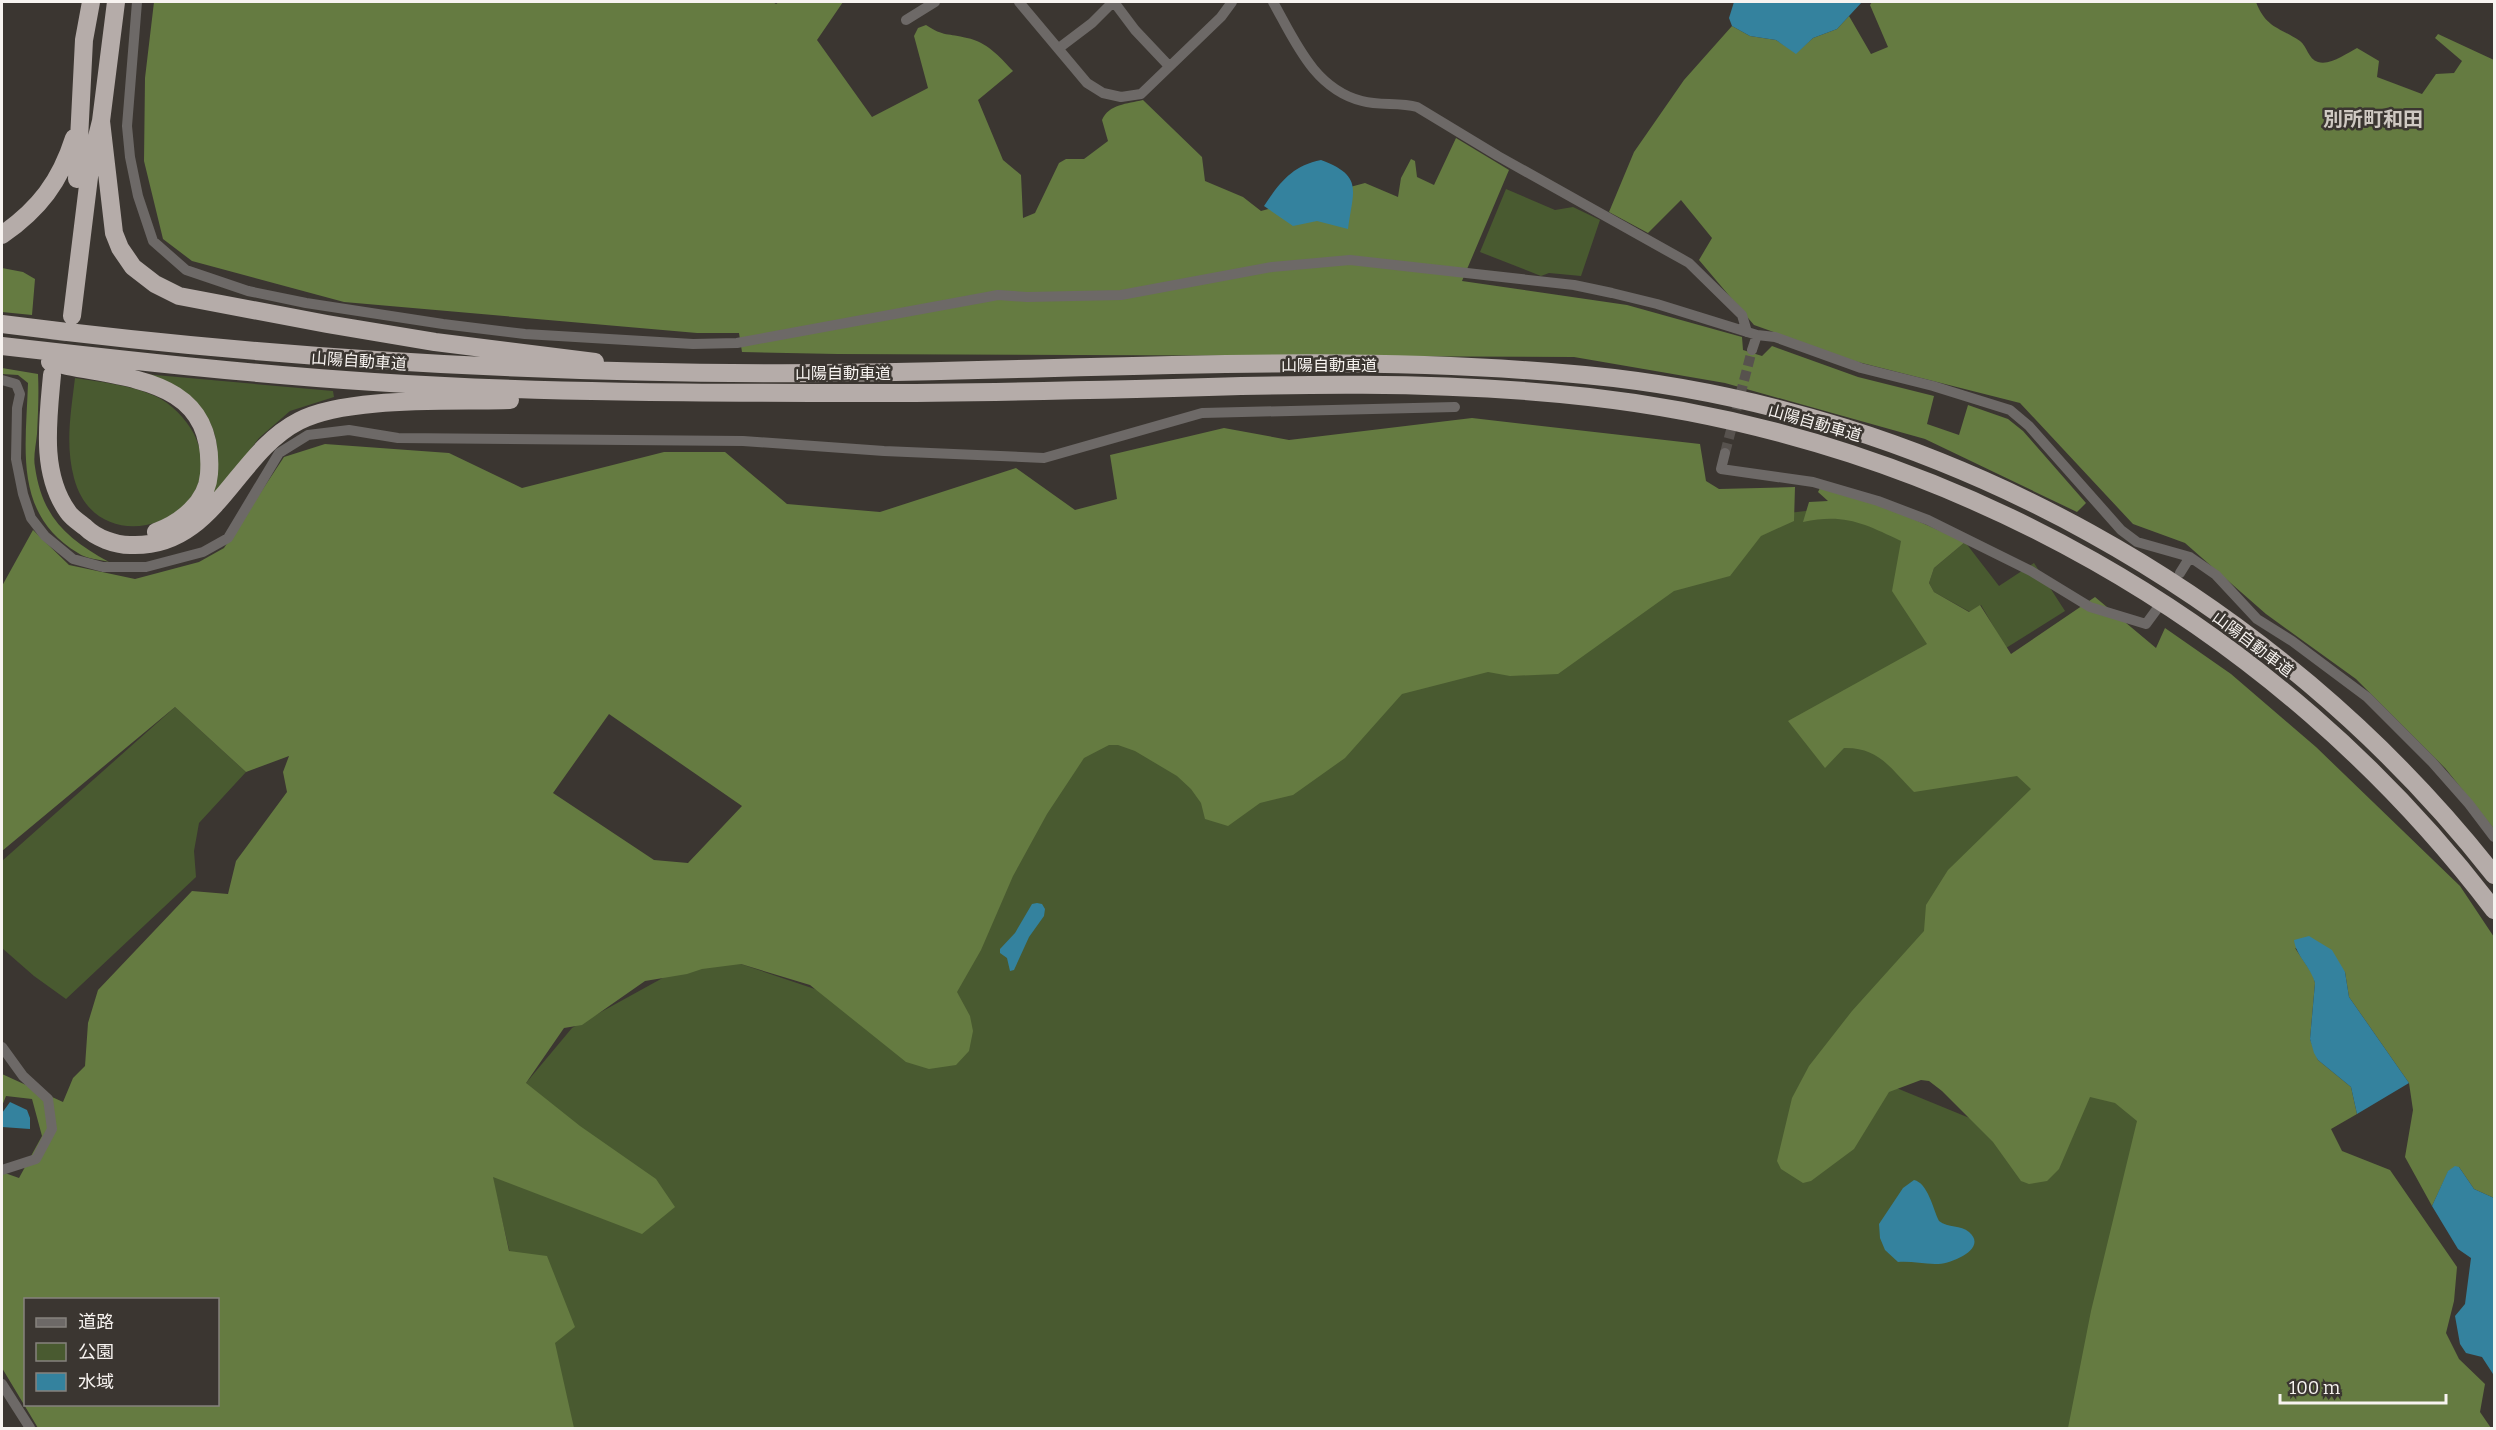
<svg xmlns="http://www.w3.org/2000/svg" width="2496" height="1430" font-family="Bitter,'Noto Sans JP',serif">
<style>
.green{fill:#495a30}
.forest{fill:#657b41;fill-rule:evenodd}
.water{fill:#34829e}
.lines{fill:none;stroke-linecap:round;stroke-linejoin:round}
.minor-tunnel{stroke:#57524e;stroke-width:10;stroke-dasharray:10 5;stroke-linecap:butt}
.motorway-tunnel{stroke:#57524e;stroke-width:18;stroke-dasharray:18 9;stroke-linecap:butt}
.minor{stroke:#6d6967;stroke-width:10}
.motorway{stroke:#b5aca9;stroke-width:18}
.labels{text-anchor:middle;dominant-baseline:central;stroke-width:5;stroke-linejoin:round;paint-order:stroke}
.street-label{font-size:16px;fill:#f7f3f0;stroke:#3b3631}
.quarter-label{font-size:20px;font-weight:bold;fill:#cfc9c2;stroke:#3b3631}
</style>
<rect width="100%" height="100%" fill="#3b3631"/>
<!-- green -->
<path class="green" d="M 1506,189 L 1555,210 L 1573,207 L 1600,220 L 1581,276 L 1549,273 L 1541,276 L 1480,252 Z
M 144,374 L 333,391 L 334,397 L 290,411 L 259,438 L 206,508 C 218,472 227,436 197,404 C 186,393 158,382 144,374 Z
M 75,378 C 101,382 130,385 155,396 C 171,403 186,419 194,434 C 235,518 98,569 74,478 C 65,444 71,412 75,378 Z
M 1839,507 L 1912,541 L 1897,591 L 2031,751 L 2040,789 L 1838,1064 L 2040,1147 L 2082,1063 L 2146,1111 L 2071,1428 L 551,1428 L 489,1164 L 526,1083 L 572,1028 L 708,953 L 907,1020 L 1096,736 L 1412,670 L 1763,516 Z
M 1965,542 L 1999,586 L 2034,563 L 2065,611 L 2006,648 L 1981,605 L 1970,612 L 1934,592 L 1929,583 L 1934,568 Z
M 175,707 L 246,772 L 199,823 L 194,851 L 196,877 L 66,999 L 34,976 L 2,948 L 2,861 Z"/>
<!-- forest -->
<path class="forest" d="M 154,2 L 773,2 L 776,4 L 779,2 L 843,2 L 817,40 L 872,117 L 928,88 L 914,36 L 918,28 L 926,25 C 944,37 948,33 967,38 C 987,42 999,56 1013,71 L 978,100 L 1003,160 L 1021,175 L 1023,218 L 1035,213 L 1059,163 L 1066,159 L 1084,159 L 1108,141 L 1102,120 C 1109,104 1127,104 1143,100 L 1202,157 L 1205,181 L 1243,197 L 1261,211 L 1365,183 L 1398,197 L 1401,178 L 1411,159 L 1415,161 L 1417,177 L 1434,185 L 1456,138 L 1509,170 L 1462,281 L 1627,305 L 1742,337 L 1743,350 L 1762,356 L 1772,346 L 1858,377 L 1934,396 L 1927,424 L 1959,435 L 1968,405 L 2008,419 L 2023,431 L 2086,503 L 2077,512 L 1925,439 L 1725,383 L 1574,357 L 837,354 L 742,352 L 739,333 L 697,333 L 344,302 L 192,261 L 163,239 L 144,161 L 145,78 Z
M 1872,2 L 2256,2 C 2266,28 2279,27 2300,41 C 2307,46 2308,59 2318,62 C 2330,66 2347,53 2357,48 L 2379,61 L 2377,77 L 2422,94 L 2436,74 L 2454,73 L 2462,61 L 2435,38 L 2438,34 L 2494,60 L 2494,829 L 2445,768 L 2356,679 L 2266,614 L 2185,543 L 2133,524 L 2020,403 L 1854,361 L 1754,325 L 1699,260 L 1712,238 L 1681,200 L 1648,233 L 1609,212 L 1634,152 L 1684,80 L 1732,26 L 1750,36 L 1776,40 L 1796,53 L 1813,38 L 1837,29 L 1849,16 L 1871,54 L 1888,47 L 1870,5 Z
M 2,268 L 23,272 L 35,279 L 32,315 L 2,312 Z
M 2,368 L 38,374 C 39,394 38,414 37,434 C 36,445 33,457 35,467 C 42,517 67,539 109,562 C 99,559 86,559 78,553 C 13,514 26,449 28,383 L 18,375 L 2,374 Z
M 1472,418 L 1700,444 L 1706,481 L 1719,489 L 1795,487 L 1794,521 L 1761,536 L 1730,576 L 1674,591 L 1558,674 L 1510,676 L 1488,672 L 1402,694 L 1345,758 L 1293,795 L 1260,803 L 1228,826 L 1205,819 L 1201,803 L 1191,789 L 1177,776 L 1135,751 L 1118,745 L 1109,745 L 1084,758 L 1047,814 L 1013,876 L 981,950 L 957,992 L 970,1016 L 973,1031 L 969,1051 L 956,1065 L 929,1069 L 906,1062 L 810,985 L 741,964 L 702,969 L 687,974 L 645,981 L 582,1025 L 564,1028 L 526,1083 L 580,1126 L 656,1179 L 675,1207 L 642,1234 L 493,1177 L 509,1251 L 547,1256 L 575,1327 L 555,1343 L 574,1428 L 38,1428 L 2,1368 L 2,1172 L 19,1178 L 42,1136 L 32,1099 L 6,1096 L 2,1106 L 2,1074 L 63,1102 L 73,1078 L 85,1066 L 88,1023 L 98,990 L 192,891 L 228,894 L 236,861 L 287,792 L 283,772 L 289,756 L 246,772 L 175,707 L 2,851 L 2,586 L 33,530 L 69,565 L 135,579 L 199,562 L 224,548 L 284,457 L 325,444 L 449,453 L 522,488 L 664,452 L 725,452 L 787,504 L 880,512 L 1016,468 L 1075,510 L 1117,499 L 1110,455 L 1224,428 L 1289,440 ZM 609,714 L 742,806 L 688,863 L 654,860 L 553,793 ZM 26,1300 L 218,1300 L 218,1404 L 26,1404 Z
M 1821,486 L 1875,502 L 1965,542 L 1934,568 L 1929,583 L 1934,592 L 1969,612 L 1980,605 L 2011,654 L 2095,597 L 2156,648 L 2165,628 L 2231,674 L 2316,747 L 2460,886 L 2494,937 L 2494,1198 L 2474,1189 L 2459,1167 L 2448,1172 L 2432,1206 L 2405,1157 L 2413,1110 L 2409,1083 L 2349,997 L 2345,972 L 2295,948 L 2313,975 L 2315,983 L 2310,1039 L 2318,1060 L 2351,1087 L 2357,1114 L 2331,1129 L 2342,1151 L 2390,1170 L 2457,1267 L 2454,1301 L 2446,1333 L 2459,1359 L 2485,1384 L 2480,1412 L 2491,1428 L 2068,1428 L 2091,1311 L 2137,1121 L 2115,1103 L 2090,1097 L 2059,1169 L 2047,1181 L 2029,1184 L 2021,1181 L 1993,1142 L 1942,1091 L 1929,1081 L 1921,1080 L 1889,1092 L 1854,1149 L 1811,1181 L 1803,1183 L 1781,1169 L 1777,1161 L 1792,1098 L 1809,1066 L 1852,1011 L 1924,931 L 1926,905 L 1948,870 L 2031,789 L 2017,776 L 1914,792 C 1891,769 1879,747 1844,748 L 1825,768 L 1788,721 L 1927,644 L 1892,591 L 1901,541 C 1865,524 1845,513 1803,522 L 1809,502 L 1828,501 L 1818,492 Z"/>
<!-- water -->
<path class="water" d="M 1734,2 L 1862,2 L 1837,29 L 1813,38 L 1796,54 L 1776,40 L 1750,36 L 1732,26 L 1729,18 Z
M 1321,160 C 1364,176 1353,190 1348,229 L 1317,221 L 1293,226 L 1264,206 C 1280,182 1292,166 1321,160 Z
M 1037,903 L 1042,904 L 1045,909 L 1044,916 L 1029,937 L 1014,970 L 1010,971 L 1007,958 L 1000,953 L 1000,949 L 1015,933 L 1032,904 Z
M 2309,936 L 2332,950 L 2345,972 L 2349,997 L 2409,1083 L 2357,1114 L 2351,1087 L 2318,1060 L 2314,1053 L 2310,1039 L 2315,983 C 2311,967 2296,956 2294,940 Z
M 10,1102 L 27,1110 L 30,1118 L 30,1129 L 2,1127 L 2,1113 Z
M 2455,1166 L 2459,1167 L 2474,1189 L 2494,1198 L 2494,1397 L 2493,1374 L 2482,1357 L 2466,1353 L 2460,1344 L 2455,1316 L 2465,1304 L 2471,1258 L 2458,1249 L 2432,1206 L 2448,1171 Z
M 1914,1180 C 1928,1183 1933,1209 1939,1221 C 1948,1228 1961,1225 1969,1232 C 1989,1249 1949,1265 1935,1264 C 1922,1264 1911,1261 1898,1262 L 1885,1250 L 1880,1238 L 1879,1224 L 1903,1188 Z"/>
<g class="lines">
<!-- minor-tunnel -->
<path class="minor-tunnel" d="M 1725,453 L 1752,350"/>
<!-- motorway-tunnel -->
<path class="motorway-tunnel" d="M 53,367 L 60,315"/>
<!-- minor -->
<path class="minor" d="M 137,2 L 127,126 L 130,157 L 138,196 L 153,241 L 186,270 L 248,291 L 306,303 L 443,324 L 525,334 L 693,344 L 737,343 L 998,295 L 1027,297 L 1121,295 L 1272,267 L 1350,260 L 1574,285 L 1612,293 L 1657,304 L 1757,335 L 1775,337 L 1861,368 L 1933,386 L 2010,410 L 2029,426 L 2121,530 L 2137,542 L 2190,557 L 2216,575 L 2257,619 L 2292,641 L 2367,697 L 2432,762 L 2469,804 L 2494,837
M 1019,2 L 1087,83 L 1103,93 L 1121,97 L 1141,94 L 1221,17 L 1232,2
M 1114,2 L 1135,30 L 1169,66
M 1273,2 C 1295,41 1314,89 1362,101 C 1380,106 1399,102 1417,107 L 1498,156 L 1689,263 L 1742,315 L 1747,332
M 906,20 L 935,2
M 1059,48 L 1092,23 L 1113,2
M 1752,350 L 1757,335
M 2,380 L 16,384 L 20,394 L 17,408 L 16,459 L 23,494 L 31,518 L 45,536 L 73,559 L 103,567 L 146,567 L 203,552 L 228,538 L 279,453 L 308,435 L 349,430 L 398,438 L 743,441 L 884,451 L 1044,458 L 1202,413 L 1455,407
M 1725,453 L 1721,469 L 1813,482 L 1878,501 L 1928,520 L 2031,571 L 2090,607 L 2146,624 L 2157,609
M 2180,573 L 2190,557
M 2,1047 L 23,1076 L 48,1099 L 52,1129 L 36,1159 L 2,1170
M 2,1384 L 30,1428"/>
<!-- motorway -->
<path class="motorway" d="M 101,121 L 114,233 L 120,248 L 133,267 L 155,284 L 179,296 L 327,324 L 435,342 L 595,362
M 77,179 L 84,40 L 91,2
M 2,235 C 39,209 60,182 74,138
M 72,316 L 91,161 L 101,121 L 116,2
M 2,324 C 275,359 550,375 826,373 C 1078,371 1332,351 1585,375 C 1938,408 2276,597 2494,875
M 2,346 C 125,360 249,374 374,382 C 538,393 703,393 868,393 C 957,393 1047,391 1136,389 C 1287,384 1439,380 1589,397 C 1946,437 2277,624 2494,910
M 50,362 C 120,380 216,373 209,474 C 207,503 180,523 156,532
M 52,375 C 48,420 40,473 68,512 C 72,518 80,523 85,527 C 96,538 115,545 130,545 C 215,549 234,454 299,421 C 347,396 453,402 510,400"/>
</g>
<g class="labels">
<!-- street labels -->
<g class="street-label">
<text transform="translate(359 361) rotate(4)">山陽自動車道</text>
<text x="1329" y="365">山陽自動車道</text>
<text x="843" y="373">山陽自動車道</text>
<text transform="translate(1815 423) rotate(16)">山陽自動車道</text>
<text transform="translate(2253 644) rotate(37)">山陽自動車道</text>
</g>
<!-- quarter labels -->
<g class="quarter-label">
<text x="2373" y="119">別所町和田</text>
</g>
</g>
<!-- border -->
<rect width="2496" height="1430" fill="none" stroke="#f7f3f0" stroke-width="6"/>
<!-- legend -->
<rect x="24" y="1298" width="195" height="108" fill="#3b3631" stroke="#86827d" stroke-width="1.5"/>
<rect x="36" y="1318" width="30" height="9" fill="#6d6967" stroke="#86827d" stroke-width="1.5"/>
<text x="78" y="1328" font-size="18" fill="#f7f3f0">道路</text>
<rect x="36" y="1343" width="30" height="18" fill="#495a30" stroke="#86827d" stroke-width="1.5"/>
<text x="78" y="1358" font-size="18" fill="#f7f3f0">公園</text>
<rect x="36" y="1373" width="30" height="18" fill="#34829e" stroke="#86827d" stroke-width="1.5"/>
<text x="78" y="1388" font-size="18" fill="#f7f3f0">水域</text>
<!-- scale -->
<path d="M2280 1394v9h166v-9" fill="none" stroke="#f7f3f0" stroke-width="3"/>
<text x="2289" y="1394" font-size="18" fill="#f7f3f0" stroke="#3b3631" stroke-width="4.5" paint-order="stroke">100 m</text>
</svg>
